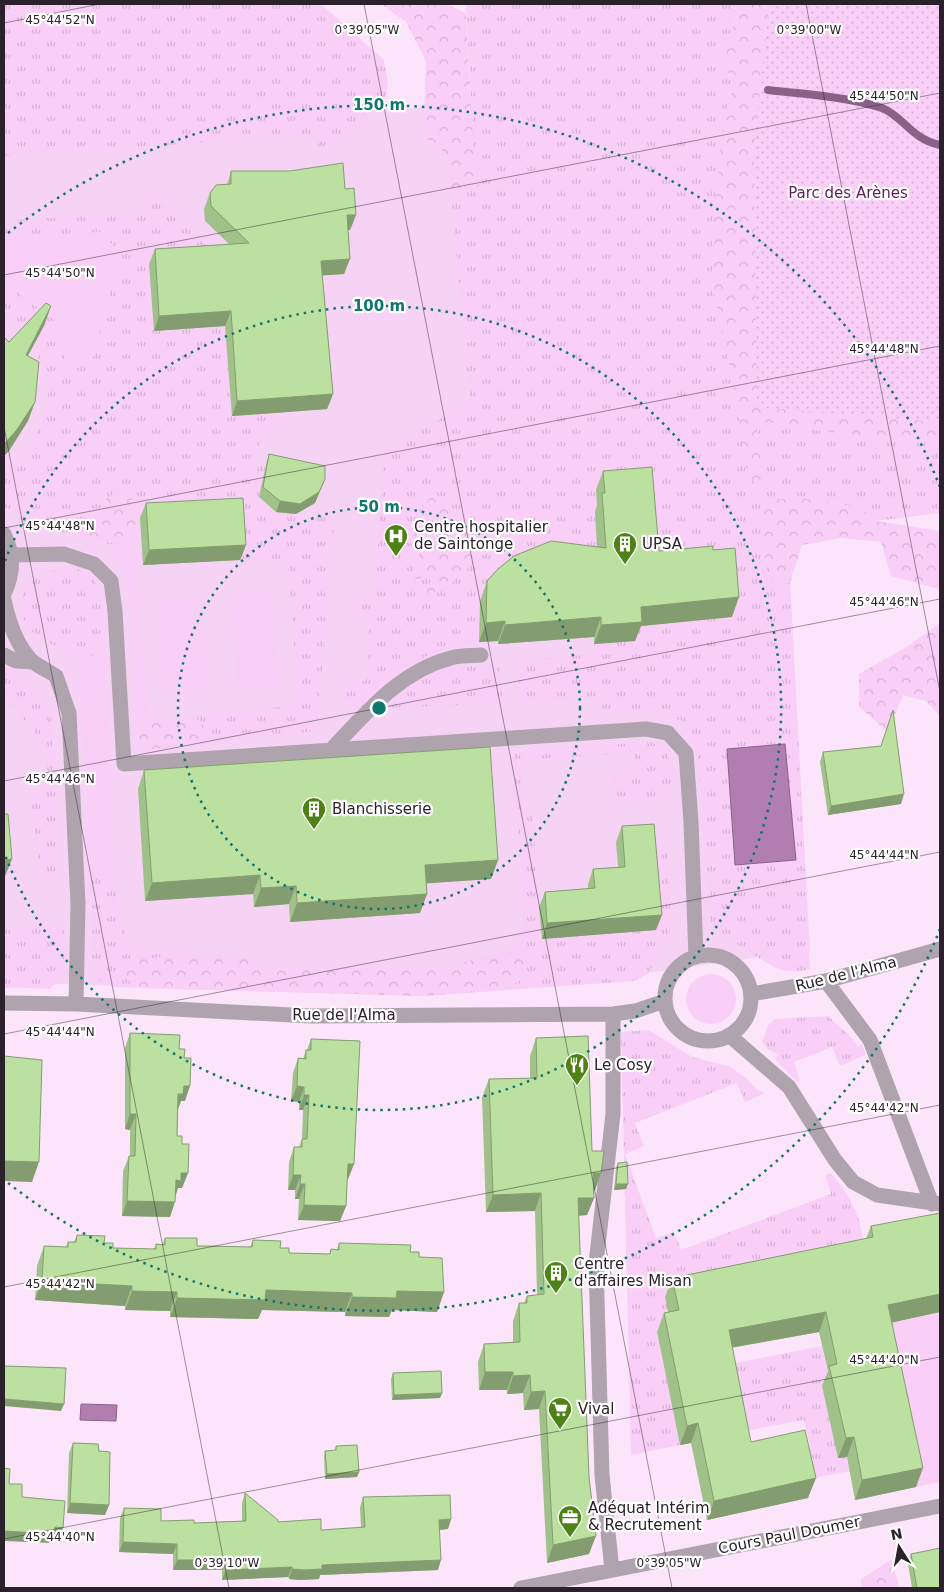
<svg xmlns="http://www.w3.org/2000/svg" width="944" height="1592" font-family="'DejaVu Sans',sans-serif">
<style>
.built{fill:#f6d3f4}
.grass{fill:url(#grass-tufts)}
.forest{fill:url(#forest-crowns)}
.park{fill:url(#park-dots)}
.garden{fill:#f9cff7}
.water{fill:#b27eb0;stroke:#8a6288}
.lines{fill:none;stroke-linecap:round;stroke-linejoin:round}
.stream{stroke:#8a6288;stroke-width:8}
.minor{stroke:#afa3ae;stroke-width:15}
.wall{fill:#a1c18a}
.shaded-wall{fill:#839d70}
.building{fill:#bbe0a0;stroke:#839d70}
.ticks{fill:none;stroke:#2b212b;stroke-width:1;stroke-opacity:0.45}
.ring{fill:none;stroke:#0f766e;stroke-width:2.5;stroke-dasharray:2.5 5}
.labels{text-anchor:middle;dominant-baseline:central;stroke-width:4.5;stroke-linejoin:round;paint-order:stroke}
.park-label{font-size:15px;fill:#612160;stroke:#fff}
.poi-label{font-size:15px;fill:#2b212b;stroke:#fff;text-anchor:start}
.street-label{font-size:15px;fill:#2b212b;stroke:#fff}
.ticks-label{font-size:12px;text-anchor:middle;fill:#2b212b;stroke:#fff;stroke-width:4.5;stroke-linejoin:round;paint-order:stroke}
.centre{fill:#0f766e;stroke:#fff;stroke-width:2.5}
.ring-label{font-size:15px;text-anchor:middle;font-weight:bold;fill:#0f766e;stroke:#fff;stroke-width:4.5;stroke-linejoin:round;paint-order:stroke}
</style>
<defs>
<pattern id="grass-tufts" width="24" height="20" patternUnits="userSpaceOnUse" patternTransform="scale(1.25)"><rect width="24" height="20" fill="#f9cff7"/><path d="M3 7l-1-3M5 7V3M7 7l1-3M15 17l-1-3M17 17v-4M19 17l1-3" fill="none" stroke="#d6b1d4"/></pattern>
<pattern id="forest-crowns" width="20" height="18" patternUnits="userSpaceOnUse" patternTransform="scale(1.25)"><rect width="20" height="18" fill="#f9cff7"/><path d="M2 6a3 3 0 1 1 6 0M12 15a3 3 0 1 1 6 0" fill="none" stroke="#d6b1d4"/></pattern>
<pattern id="park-dots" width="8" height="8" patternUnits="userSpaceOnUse" patternTransform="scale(1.25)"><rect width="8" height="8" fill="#f9cff7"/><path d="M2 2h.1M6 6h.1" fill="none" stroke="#d6b1d4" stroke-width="1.8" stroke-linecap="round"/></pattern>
</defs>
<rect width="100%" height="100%" fill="#fce5fa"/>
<!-- built -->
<path class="built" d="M 763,84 L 810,950 L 555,986 L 424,996 L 64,984 L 4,988 L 4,137 Z"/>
<!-- grass -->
<path class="grass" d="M 4,4 L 321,4 L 384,60 L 388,83 L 386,101 L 319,153 L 317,135 L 4,156 Z
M 466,4 L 735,4 L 737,16 L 721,53 L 733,86 L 723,127 L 714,214 L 713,288 L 738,407 L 746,468 L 763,497 L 755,420 L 828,432 L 940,444 L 940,513 L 876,521 L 860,508 L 814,499 L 763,499 L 775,587 L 790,582 L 810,969 C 781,976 771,965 748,951 C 732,941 723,938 711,923 L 698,760 L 692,736 L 681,720 L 643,713 L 599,712 L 597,698 L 521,702 L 518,661 L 595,654 L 594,637 L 540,600 L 476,640 L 426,656 L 381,683 L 361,709 L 349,712 L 344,701 L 345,681 L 366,681 L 370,616 L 353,613 L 355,598 L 374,599 L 385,450 L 470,402 L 451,195 L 479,186 L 474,160 Z
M 150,190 L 220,260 L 150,265 L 154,331 L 225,326 L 232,416 L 280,412 L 281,424 L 273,424 L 254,453 L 253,461 L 266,463 L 258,502 C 274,505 281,519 300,513 L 303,522 L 325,515 L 335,515 L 317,731 L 205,743 L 205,727 L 195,716 L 298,705 L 288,562 L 240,560 L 141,518 L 122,544 L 106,544 L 99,539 L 79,534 L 38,530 L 27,526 L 4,506 L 4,471 L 38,431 L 48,406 L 48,383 L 33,344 L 21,331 L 4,322 L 4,221 L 151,211 Z
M 65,563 L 92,576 L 100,590 L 105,649 L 79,664 C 64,644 36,644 25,622 C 11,594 38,567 66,570 Z
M 500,663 L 503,703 L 388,708 C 390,701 398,695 403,691 C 433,668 464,666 500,663 Z
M 4,666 C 27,679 43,687 51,714 L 60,871 L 51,877 L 42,876 L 40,870 L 26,774 L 47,772 L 45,748 L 31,727 L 4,699 Z
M 652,742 L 666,751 L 676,774 L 669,794 L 653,802 L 611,804 L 612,775 L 635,774 L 634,753 L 520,760 L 523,810 L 532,811 L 542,938 L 649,839 L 667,840 L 672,926 L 649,973 L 634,981 L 424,996 L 112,987 L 96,979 L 92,956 L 92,878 L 114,878 L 120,925 L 131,944 L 149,954 L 234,956 L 270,965 L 314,969 L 447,967 L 507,951 L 515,944 L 524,924 L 514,761 L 515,754 L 522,751 Z
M 62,923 L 65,938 L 64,973 L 50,989 L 4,987 L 4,929 Z
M 828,1016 L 852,1038 L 858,1047 L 862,1045 L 866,1055 L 840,1066 L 832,1047 L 794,1062 L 800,1081 L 797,1082 L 776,1060 L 777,1054 L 767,1049 L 762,1042 L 769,1024 L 776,1019 Z
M 649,1030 L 692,1057 L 731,1067 L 748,1080 L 756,1089 L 765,1093 L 745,1102 L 737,1083 L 635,1123 L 644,1146 L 625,1154 L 656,1238 L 674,1232 L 681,1250 L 831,1194 L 825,1175 L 831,1173 C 850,1195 860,1215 864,1245 L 672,1329 L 657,1332 L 680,1445 L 631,1455 L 621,1032 Z
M 822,1346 L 830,1384 L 822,1386 L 839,1457 L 846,1457 L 850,1471 L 805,1480 L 798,1449 L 810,1446 L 804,1420 L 745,1431 L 731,1364 Z"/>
<!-- forest -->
<path class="forest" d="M 381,4 L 446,4 L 466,13 L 474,160 L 479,186 L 451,195 L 448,155 L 423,136 L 426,61 L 406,22 Z
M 735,4 L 922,4 L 940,444 L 828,432 L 755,420 L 763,499 L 814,499 L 860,508 L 876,521 L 940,531 L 939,589 L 891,576 L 881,542 L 841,538 L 802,545 L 790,582 L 775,587 L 764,554 L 763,499 L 746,468 L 738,407 L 713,288 L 714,214 L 723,127 L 733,86 L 721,53 L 737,17 Z
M 119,490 L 133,500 L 140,518 L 122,544 C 106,544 104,540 90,537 L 89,532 L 100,524 L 104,501 Z
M 435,493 L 451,508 L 472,518 L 478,542 L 469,567 L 443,590 L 425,594 L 433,576 L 410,580 L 421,549 L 403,539 L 425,525 L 419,510 Z
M 940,623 L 940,716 L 926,701 L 903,695 L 888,732 L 859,707 L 859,674 L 905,648 Z
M 195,716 L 205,727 L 205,743 L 145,750 L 137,742 L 137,721 Z
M 507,951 L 527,957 L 527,977 L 509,986 L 424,996 L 140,988 L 126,978 L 128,966 L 136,960 L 175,955 L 234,956 L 270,965 L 314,969 L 446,967 Z
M 891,1560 L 900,1588 L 861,1588 L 861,1579 Z"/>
<!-- park -->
<path class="park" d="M 769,4 L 940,4 L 940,422 L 757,407 L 754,148 Z"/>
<!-- garden -->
<path class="garden" d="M 100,232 L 113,245 L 116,269 L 91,364 L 67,370 L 58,323 L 12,288 L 4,286 L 4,239 Z
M 140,518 L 143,565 L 137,567 L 149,720 L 137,721 L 128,592 L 123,568 L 106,544 L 122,544 Z
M 272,590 L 278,686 L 237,688 L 233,594 Z
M 201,596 L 209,689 L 163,693 L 158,598 Z
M 105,649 L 114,877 L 92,878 L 79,664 Z
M686 999a25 25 0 1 1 50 0a25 25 0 1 1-50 0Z
M 940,1312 L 940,1482 L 916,1487 L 881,1325 Z"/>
<!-- water -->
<path class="water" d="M 785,744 L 796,860 L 735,865 L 727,749 Z
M 81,1404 L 117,1405 L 116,1421 L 80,1420 Z"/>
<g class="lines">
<!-- stream -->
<path class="stream" d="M 768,90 C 803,94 850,97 882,108 C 903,116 911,139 940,145"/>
<!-- minor -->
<path class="minor" d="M 4,534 C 14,555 14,572 4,594
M 12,555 L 64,554 L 94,564 L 111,581 L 115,611 L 124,764 L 646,729 L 668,733 L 686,753 L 691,822 L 696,957
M 4,600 C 9,622 16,645 32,661 C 39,667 49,671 56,676 L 69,713 L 78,904 L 76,1004
M 4,655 L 16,661 L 33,662
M 331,750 C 366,713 400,671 451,658 C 460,655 472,656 481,655
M665 998a43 43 0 1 1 86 0a43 43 0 1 1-86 0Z
M 826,981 L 870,1040 L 932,1204
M 751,994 L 826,981 L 940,949
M 4,1003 L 76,1004 L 311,1016 L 613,1014 L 635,1011 L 665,1001
M 729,1035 L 789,1087 L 835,1160 L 853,1182 L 877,1195 L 940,1204
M 612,1570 L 602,1475 L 596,1263 L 613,1114 L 613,1014
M 521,1588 L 940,1506"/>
</g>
<!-- wall -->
<path class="wall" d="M 231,171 L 345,189 L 356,215 L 350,230 L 348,230 L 344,274 L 322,275 L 333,394 L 327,409 L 232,416 L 225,326 L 154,331 L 149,264 L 155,249 L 229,244 L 205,221 L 204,209 L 210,193 L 227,185 Z
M 269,454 L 325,479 L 315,503 L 296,514 L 276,512 L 259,497 L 266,465 Z
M 603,471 L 659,551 L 713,550 L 732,617 L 641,626 L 635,641 L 594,644 L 594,637 L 498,644 L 498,641 L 479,642 L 480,601 L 487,581 L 597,547 L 595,512 L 597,505 L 596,490 Z
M 146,503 L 246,545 L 240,560 L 143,565 L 140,518 Z
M 823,752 L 901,804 L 828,815 L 820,762 Z
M 144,770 L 498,860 L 491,879 L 426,883 L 427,894 L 420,913 L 290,922 L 289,904 L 254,907 L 253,894 L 145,901 L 138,789 Z
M 622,826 L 656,930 L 542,939 L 539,907 L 545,892 L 588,889 L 588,884 L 593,869 L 618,867 L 616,842 Z
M 130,1033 L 179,1049 L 185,1101 L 181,1101 L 178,1109 L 177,1136 L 182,1144 L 188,1173 L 182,1188 L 178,1188 L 170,1217 L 122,1216 L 123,1171 L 129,1156 L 130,1156 L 130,1130 L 125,1129 L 125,1048 Z
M 536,1038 L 592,1151 L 601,1173 L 595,1190 L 594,1191 L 594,1198 L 587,1215 L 579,1216 L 589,1554 L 547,1563 L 539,1409 L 524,1410 L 523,1393 L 507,1394 L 507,1390 L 479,1390 L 478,1362 L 484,1344 L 513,1342 L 513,1321 L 519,1303 L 524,1303 L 527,1296 L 537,1295 L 535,1211 L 486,1212 L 482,1097 L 489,1079 L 530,1078 L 530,1056 Z
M 311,1039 L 354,1164 L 348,1179 L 347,1179 L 346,1206 L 340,1221 L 298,1220 L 299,1199 L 295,1199 L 295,1190 L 288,1190 L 289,1162 L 294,1147 L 299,1147 L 302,1139 L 303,1110 L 299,1110 L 299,1102 L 291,1101 L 293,1073 L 298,1058 L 303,1059 L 306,1050 L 307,1050 Z
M 618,1163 L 626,1189 L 614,1190 L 616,1168 Z
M 871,1226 L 940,1312 L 892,1322 L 916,1487 L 855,1500 L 847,1457 L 838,1458 L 822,1386 L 828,1371 L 819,1332 L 732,1348 L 751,1442 L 808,1498 L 707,1520 L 691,1443 L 680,1445 L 657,1332 L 664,1313 L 668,1312 L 665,1297 L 672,1278 L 866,1239 Z
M 77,1235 L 104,1243 L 113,1248 L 154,1249 L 156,1244 L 162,1245 L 165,1238 L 197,1246 L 205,1246 L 250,1247 L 253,1240 L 280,1248 L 289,1253 L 329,1254 L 331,1249 L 337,1250 L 339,1243 L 410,1252 L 419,1257 L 444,1292 L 437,1312 L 392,1310 L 389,1317 L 345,1316 L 345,1312 L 262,1310 L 258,1319 L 170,1317 L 170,1311 L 125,1310 L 125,1306 L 35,1300 L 37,1266 L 44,1246 L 66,1247 L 68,1242 L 74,1242 Z
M 393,1373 L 442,1393 L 440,1398 L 392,1400 L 391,1379 Z
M 73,1443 L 109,1505 L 105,1515 L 67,1513 L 69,1453 Z
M 336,1446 L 359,1472 L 357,1477 L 325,1479 L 324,1457 L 325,1451 L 335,1451 Z
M 245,1493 L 278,1522 L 321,1530 L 361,1528 L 360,1507 L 363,1497 L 451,1519 L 448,1529 L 440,1530 L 438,1570 L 320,1575 L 319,1579 L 300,1580 L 289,1579 L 288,1577 L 222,1580 L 222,1570 L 173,1570 L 173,1554 L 119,1552 L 120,1518 L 124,1508 L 161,1521 L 194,1523 L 242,1521 L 242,1503 Z
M 911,1554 L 940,1588 L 912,1588 L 908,1564 Z"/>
<!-- shaded-wall -->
<path class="shaded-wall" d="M 347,215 L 356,215 L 350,230 L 341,230 Z
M 350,259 L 344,274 L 315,276 L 321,261 Z
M 51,306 L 44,326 L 18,374 L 26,355 Z
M 231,311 L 225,326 L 154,331 L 159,316 Z
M 333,394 L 327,409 L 232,416 L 237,401 Z
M 35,402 L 28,421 L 9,451 L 4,456 L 4,444 Z
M 325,479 L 315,503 L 296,514 L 276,512 L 280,501 Z
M 246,545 L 240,560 L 143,565 L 149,550 Z
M 739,597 L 732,617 L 641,626 L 635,641 L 594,644 L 601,625 L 641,607 Z
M 601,617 L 594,637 L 498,644 L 505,625 Z
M 505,621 L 498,641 L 479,642 L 486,623 Z
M 904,794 L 901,804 L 828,815 L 831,806 Z
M 12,859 L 4,879 L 4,860 Z
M 498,860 L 491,879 L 418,884 L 425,865 Z
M 260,875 L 253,894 L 145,901 L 152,883 Z
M 296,886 L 289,904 L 254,907 L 261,888 Z
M 427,894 L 420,913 L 290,922 L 297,903 Z
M 662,915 L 656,930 L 542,939 L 547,923 Z
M 184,1086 L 190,1086 L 185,1101 L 181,1101 L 178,1109 L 178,1094 Z
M 297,1086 L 304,1087 L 299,1102 L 291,1101 Z
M 304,1095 L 309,1095 L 303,1110 L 299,1110 Z
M 130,1114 L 136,1114 L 130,1130 L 125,1129 Z
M 4,1161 L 39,1162 L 32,1182 L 4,1181 Z
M 348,1164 L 354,1164 L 348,1179 L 342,1179 Z
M 181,1173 L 188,1173 L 182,1188 L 178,1188 L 175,1196 L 176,1180 Z
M 593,1173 L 601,1173 L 595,1190 L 586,1191 Z
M 293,1175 L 301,1175 L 295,1190 L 288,1190 Z
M 300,1184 L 305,1184 L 299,1199 L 295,1199 Z
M 616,1184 L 628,1184 L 626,1189 L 614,1190 Z
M 541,1193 L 535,1211 L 486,1212 L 493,1195 Z
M 578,1198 L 594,1198 L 587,1215 L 571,1216 Z
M 127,1201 L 175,1202 L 170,1217 L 122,1216 Z
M 304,1205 L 346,1206 L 340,1221 L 298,1220 Z
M 42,1281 L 132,1286 L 125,1306 L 35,1300 Z
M 266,1290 L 352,1293 L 345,1312 L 262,1310 L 258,1319 L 170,1317 L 177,1298 Z
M 132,1291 L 177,1292 L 170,1311 L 125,1310 Z
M 397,1291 L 444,1292 L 437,1312 L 392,1310 L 389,1317 L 345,1316 L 352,1297 Z
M 940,1294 L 940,1312 L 881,1325 L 888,1305 Z
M 826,1312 L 819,1332 L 722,1349 L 729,1330 Z
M 485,1372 L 513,1372 L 507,1390 L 479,1390 Z
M 530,1375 L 523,1393 L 507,1394 L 513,1376 Z
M 545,1391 L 539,1409 L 524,1410 L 531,1392 Z
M 442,1393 L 440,1398 L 392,1400 L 394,1395 Z
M 4,1399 L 64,1404 L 61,1411 L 4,1406 Z
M 698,1423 L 691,1443 L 680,1445 L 687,1426 Z
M 854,1437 L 847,1457 L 838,1458 L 846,1438 Z
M 923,1468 L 916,1487 L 855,1500 L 862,1480 Z
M 359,1472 L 357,1477 L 325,1479 L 327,1474 Z
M 816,1478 L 808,1498 L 707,1520 L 714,1501 Z
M 70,1503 L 109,1505 L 105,1515 L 67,1513 Z
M 451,1519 L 448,1529 L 436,1530 L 439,1520 Z
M 55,1527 L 63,1528 L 60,1537 L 53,1537 L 51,1543 L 4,1541 L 4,1531 Z
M 596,1536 L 589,1554 L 547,1563 L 553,1545 Z
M 123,1542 L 177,1544 L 173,1554 L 119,1552 Z
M 177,1560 L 226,1560 L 222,1570 L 173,1570 Z
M 441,1560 L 438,1570 L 320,1575 L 319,1579 L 300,1580 L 289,1579 L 292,1569 L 322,1565 Z
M 292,1567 L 288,1577 L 222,1580 L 226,1570 Z"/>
<!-- building -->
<path class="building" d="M 343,163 L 345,189 L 354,188 L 356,215 L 347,215 L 350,259 L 321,261 L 333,394 L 237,401 L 231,311 L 159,316 L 155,249 L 249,243 L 211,206 L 210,193 L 216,185 L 231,184 L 231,171 L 290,171 Z
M 46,303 L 51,306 L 26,355 L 39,362 L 35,402 L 16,431 L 4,444 L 4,337 L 9,342 Z
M 269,454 L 325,466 L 325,479 L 319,492 L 300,504 L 280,501 L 263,487 Z
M 652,467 L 659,551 L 713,546 L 713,550 L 735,548 L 739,597 L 641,607 L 642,622 L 601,625 L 601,617 L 505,625 L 505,621 L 486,623 L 487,581 L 498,569 L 514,556 L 551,541 L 606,548 L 602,493 L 605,493 L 603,471 Z
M 243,498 L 246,545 L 149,550 L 146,503 Z
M 893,710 L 904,794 L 831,806 L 823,752 L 881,746 Z
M 490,747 L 498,860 L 425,865 L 427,894 L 297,903 L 296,886 L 261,888 L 260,875 L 152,883 L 144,770 Z
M 4,814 L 8,814 L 12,859 L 4,860 Z
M 654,824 L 662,915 L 547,923 L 545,892 L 595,888 L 593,869 L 625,867 L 622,826 Z
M 130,1033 L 180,1035 L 179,1049 L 185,1049 L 184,1058 L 191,1058 L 190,1086 L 184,1086 L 183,1094 L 178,1094 L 177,1136 L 182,1136 L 182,1144 L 189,1144 L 188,1173 L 181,1173 L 181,1181 L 176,1180 L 175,1202 L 127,1201 L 129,1156 L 135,1156 L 136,1114 L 130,1114 Z
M 588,1036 L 592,1151 L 604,1151 L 601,1173 L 593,1173 L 594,1198 L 578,1198 L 589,1477 L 596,1536 L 553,1545 L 545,1391 L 531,1392 L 530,1375 L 513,1376 L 513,1372 L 485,1372 L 484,1344 L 520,1342 L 519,1303 L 527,1303 L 527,1296 L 544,1294 L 541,1193 L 493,1195 L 489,1079 L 537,1078 L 536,1038 Z
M 311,1039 L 360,1041 L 354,1164 L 348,1164 L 346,1206 L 304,1205 L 305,1184 L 300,1184 L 301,1175 L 293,1175 L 294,1147 L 302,1147 L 302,1139 L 307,1139 L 309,1095 L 304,1095 L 304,1087 L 297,1086 L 298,1058 L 306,1059 L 306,1050 L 311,1050 Z
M 4,1056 L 42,1060 L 39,1162 L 4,1161 Z
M 627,1162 L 628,1184 L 616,1184 L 618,1163 Z
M 940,1213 L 940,1294 L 888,1305 L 923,1468 L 862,1480 L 854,1437 L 846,1438 L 829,1366 L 837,1364 L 826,1312 L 729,1330 L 751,1442 L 805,1430 L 816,1478 L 714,1501 L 698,1423 L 687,1426 L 664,1313 L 679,1310 L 672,1278 L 873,1237 L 871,1226 Z
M 77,1235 L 105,1236 L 104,1243 L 113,1243 L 113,1248 L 156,1249 L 156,1244 L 165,1245 L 165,1238 L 197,1238 L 197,1246 L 205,1246 L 252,1247 L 253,1240 L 281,1241 L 280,1248 L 289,1248 L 289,1253 L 330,1254 L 331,1249 L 339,1250 L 339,1243 L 411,1245 L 410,1252 L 419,1252 L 419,1257 L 442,1258 L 444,1292 L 397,1291 L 396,1298 L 352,1297 L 352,1293 L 266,1290 L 265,1300 L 177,1298 L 177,1292 L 132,1291 L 132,1286 L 42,1281 L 44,1246 L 68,1247 L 68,1242 L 76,1242 Z
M 4,1366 L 66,1368 L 64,1404 L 4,1399 Z
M 441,1371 L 442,1393 L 394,1395 L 393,1373 Z
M 73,1443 L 98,1444 L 99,1451 L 110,1452 L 109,1505 L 70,1503 Z
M 357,1445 L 359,1472 L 327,1474 L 325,1451 L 336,1450 L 336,1446 Z
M 4,1468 L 10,1469 L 9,1484 L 22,1484 L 22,1497 L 65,1501 L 63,1528 L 55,1527 L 54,1534 L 4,1531 Z
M 245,1493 L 278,1520 L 278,1522 L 321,1519 L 321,1530 L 365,1527 L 363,1497 L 450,1495 L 451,1519 L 439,1520 L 441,1560 L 322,1565 L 322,1569 L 304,1570 L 292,1569 L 292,1567 L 226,1570 L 226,1560 L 177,1560 L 177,1544 L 123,1542 L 124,1508 L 161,1509 L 161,1521 L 194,1520 L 194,1523 L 246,1521 Z
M 940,1548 L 940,1588 L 917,1588 L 911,1554 Z"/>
<!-- ticks -->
<path class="ticks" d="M 364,4 L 672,1588M 806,4 L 940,692M 4,23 L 100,4M 4,275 L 940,93M 4,427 L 229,1588M 4,528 L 940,346M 4,781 L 940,599M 4,1034 L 940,852M 4,1287 L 940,1105M 4,1539 L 940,1357"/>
<!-- distance rings -->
<g class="ring">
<circle cx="379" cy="708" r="201"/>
<path d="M5 561A402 402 0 1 1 5 855"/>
<path d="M940 929A603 603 0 0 1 8 1183M8 233A603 603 0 0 1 940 487"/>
</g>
<!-- icons -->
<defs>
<g id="hospital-pin" transform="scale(1.25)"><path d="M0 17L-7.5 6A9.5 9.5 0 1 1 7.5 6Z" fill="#4f8216" stroke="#fff"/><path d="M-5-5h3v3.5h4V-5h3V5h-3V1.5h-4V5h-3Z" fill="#fff"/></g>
<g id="building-pin" transform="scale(1.25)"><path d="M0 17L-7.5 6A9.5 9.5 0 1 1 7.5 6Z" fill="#4f8216" stroke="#fff"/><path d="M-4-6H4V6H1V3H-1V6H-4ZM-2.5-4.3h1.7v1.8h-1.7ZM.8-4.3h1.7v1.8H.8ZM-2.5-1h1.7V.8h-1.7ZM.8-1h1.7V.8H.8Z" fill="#fff"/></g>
<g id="restaurant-pin" transform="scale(1.25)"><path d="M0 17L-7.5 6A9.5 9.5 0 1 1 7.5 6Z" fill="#4f8216" stroke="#fff"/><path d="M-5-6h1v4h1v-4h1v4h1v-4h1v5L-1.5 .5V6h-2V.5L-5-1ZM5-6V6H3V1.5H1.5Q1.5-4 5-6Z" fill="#fff"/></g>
<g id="supermarket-pin" transform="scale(1.25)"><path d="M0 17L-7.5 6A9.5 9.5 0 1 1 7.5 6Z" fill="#4f8216" stroke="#fff"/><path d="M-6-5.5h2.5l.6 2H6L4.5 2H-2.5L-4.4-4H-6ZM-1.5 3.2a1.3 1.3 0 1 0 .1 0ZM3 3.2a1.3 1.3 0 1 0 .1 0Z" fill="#fff"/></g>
<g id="office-pin" transform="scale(1.25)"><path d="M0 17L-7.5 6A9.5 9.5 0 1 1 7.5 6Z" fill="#4f8216" stroke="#fff"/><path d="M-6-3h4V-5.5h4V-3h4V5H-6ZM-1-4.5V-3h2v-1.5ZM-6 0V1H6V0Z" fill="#fff"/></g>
</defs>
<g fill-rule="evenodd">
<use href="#hospital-pin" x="396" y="536"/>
<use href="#building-pin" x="625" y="544"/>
<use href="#building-pin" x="314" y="809"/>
<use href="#restaurant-pin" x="577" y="1065"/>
<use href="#building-pin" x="556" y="1273"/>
<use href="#supermarket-pin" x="560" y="1409"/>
<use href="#office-pin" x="570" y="1517"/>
</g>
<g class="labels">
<!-- park labels -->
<g class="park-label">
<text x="848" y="193">Parc des Arènes</text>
</g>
<!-- poi labels -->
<g class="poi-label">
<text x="414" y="527">Centre hospitalier<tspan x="414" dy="17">de Saintonge</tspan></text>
<text x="642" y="544">UPSA</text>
<text x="332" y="809">Blanchisserie</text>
<text x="594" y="1065">Le Cosy</text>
<text x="574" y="1264">Centre<tspan x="574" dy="17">d'affaires Misan</tspan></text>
<text x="578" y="1409">Vival</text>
<text x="588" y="1508">Adéquat Intérim<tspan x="588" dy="17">&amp; Recrutement</tspan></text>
</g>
<!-- street labels -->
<g class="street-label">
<text transform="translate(846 974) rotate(-14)">Rue de l'Alma</text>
<text x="344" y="1015">Rue de l'Alma</text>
<text transform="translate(789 1535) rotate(-11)">Cours Paul Doumer</text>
</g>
</g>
<g class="ticks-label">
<text x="60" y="24">45°44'52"N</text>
<text x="367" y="34">0°39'05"W</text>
<text x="809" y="34">0°39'00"W</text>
<text x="884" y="100">45°44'50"N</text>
<text x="60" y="277">45°44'50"N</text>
<text x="884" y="353">45°44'48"N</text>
<text x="60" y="530">45°44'48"N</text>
<text x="884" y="606">45°44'46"N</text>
<text x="60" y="783">45°44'46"N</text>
<text x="884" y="859">45°44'44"N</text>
<text x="60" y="1036">45°44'44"N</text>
<text x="884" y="1112">45°44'42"N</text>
<text x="60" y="1288">45°44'42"N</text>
<text x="884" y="1364">45°44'40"N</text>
<text x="60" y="1541">45°44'40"N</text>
<text x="227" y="1567">0°39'10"W</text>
<text x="669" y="1567">0°39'05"W</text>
</g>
<circle cx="379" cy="708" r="8" class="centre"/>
<g class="ring-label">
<text x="379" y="110">150 m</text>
<text x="379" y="311">100 m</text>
<text x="379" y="512">50 m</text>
</g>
<!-- border -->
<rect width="944" height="1592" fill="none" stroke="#2b212b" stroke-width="10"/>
<!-- north arrow -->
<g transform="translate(899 1547) rotate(349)" stroke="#ffffff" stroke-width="4" paint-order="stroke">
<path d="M0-4L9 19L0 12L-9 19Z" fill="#2b212b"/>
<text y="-8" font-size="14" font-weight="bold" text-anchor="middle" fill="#2b212b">N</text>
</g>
</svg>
